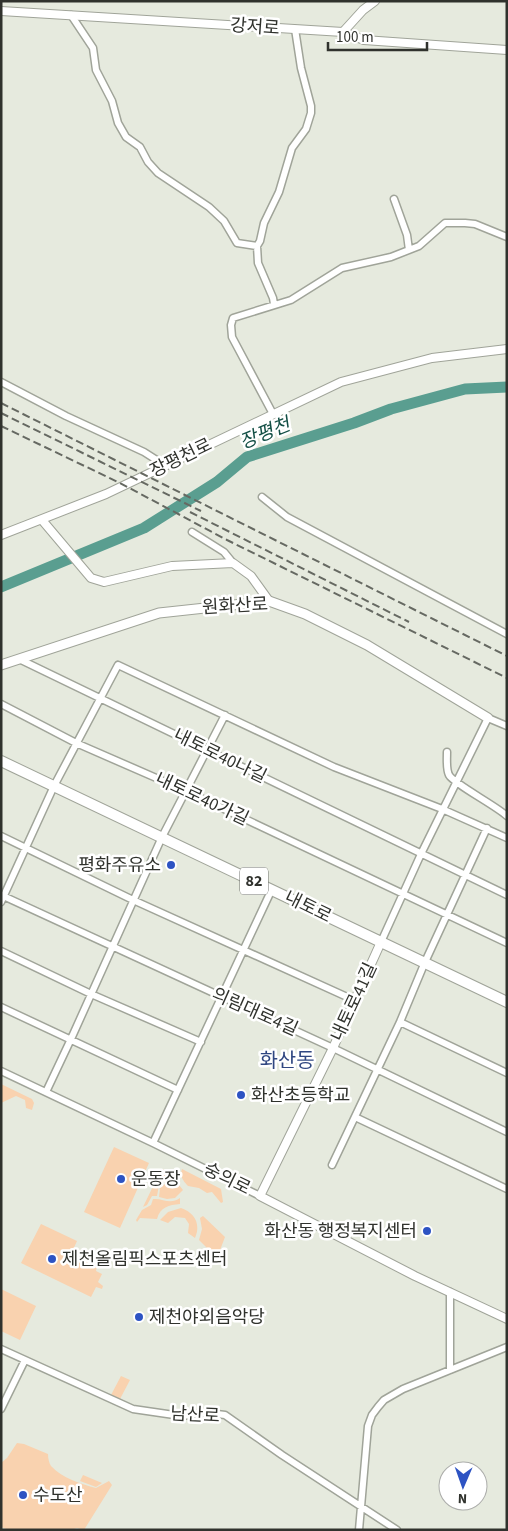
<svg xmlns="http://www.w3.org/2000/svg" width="508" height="1531" font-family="'Source Sans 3','Noto Sans KR',sans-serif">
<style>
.green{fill:#f9d2af}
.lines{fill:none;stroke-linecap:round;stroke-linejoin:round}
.river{stroke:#5a9e90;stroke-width:11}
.minor-casing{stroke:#a0a499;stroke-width:9}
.tertiary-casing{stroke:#a0a499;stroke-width:10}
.secondary-casing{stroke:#a0a499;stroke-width:11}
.primary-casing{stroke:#a0a499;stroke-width:12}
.minor{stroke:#fff;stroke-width:6}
.tertiary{stroke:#fff;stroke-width:8}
.secondary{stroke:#fff;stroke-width:9}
.primary{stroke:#fff;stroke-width:10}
.rail{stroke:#666962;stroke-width:2;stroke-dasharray:8 4;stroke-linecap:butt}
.poi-dot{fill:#2d53c3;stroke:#fff;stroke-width:2}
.labels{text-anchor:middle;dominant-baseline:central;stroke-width:5;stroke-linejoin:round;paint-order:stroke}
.shield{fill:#fff;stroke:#6e706c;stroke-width:1}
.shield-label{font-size:16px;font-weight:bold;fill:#30322d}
.street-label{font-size:18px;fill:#30322d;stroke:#fff}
.poi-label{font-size:18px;fill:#30322d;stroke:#fff;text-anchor:start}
.water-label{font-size:19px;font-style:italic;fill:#134f45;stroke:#fff}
.quarter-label{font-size:20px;fill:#304781;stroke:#fff}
</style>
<rect width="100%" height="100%" fill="#e6eade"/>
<!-- green -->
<path class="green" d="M 1,1084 L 32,1099 L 34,1103 L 32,1110 L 26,1108 L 25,1100 L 16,1096 L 1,1103 Z
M 114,1147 L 149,1163 L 120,1228 L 84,1212 Z
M 163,1169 L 167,1172 L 164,1181 L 159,1185 L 157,1196 L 152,1196 L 147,1205 L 143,1207 L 160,1172 Z
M 182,1169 L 221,1189 L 223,1202 L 221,1203 L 212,1192 L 207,1193 L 199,1188 L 188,1186 C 184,1182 179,1176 182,1169 Z
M 166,1183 L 172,1187 L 179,1185 L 183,1190 L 175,1198 L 167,1199 L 159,1197 L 160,1188 Z
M 180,1198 L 180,1204 C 169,1205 160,1207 157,1219 L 140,1218 L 137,1222 L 136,1220 L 142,1210 L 151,1205 L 153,1199 C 163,1198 170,1205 180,1198 Z
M 181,1208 C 195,1213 201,1224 195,1238 L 188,1233 L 189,1224 L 185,1218 L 175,1217 L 168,1223 L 160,1220 L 168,1212 Z
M 203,1216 L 225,1237 L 217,1258 L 199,1240 L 202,1229 L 200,1218 Z
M 41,1224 L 77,1241 L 71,1254 L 97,1267 L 96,1271 L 102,1274 L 98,1282 L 103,1286 L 102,1289 L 96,1287 L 91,1297 L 21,1263 Z
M 1,1289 L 36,1306 L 20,1340 L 1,1331 Z
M 121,1376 L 130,1380 L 120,1399 L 111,1395 Z
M 17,1443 L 24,1444 L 48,1454 C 48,1458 49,1463 51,1466 C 62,1478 81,1484 96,1488 L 109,1481 L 112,1485 L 84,1530 L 77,1528 L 71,1530 L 9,1530 L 1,1527 L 1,1463 L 7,1458 Z
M 83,1475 L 102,1483 L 96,1487 L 80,1481 Z"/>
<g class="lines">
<!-- river -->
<path class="river" d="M 1,587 L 144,528 L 217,482 L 247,457 L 354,423 L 391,409 L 465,389 L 507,387"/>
<!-- minor casing -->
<g class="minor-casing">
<path id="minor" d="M 71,15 L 93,48 L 96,70 L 112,101 L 118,123 L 126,137 L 140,147 L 148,162 L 158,173 L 209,207 L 224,221 L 237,243 L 257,246
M 394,199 L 407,235 L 409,250
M 274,304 L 273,298 L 258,263 L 257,246 L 260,241 L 264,223 L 279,192 L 292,148 L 306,129 L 311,113 L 311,106 L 301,68 L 295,29
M 1,382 L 66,416 L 144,452 L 166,466
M 273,414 L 232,337 L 231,325 L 233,318 L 291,300 L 342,268 L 391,257 L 419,246 L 445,223 L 465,223 L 475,224 L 507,237
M 262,497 L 287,517 L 507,634
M 192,532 L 224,552 L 233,563
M 19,659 L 507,895
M 1,704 L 76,743 L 186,791 L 507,943
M 447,752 C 447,759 446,769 449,775 C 454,784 495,805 507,816
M 1,836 L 133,900 L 356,1001
M 1,895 L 333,1048 L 507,1132
M 1,902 L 54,786 L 118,665 L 334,767 L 442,809 L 507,838
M 381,942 L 421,854 L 488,718 L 507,726
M 1,951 L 91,994 L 201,1042
M 1,1007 L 178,1090
M 400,1022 L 507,1073
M 1,1071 L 153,1143 L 260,1196
M 46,1092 L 71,1039 L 162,837 L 225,715
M 355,1117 L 507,1189
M 153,1143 L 272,889
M 332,1165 L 400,1022 L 425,962 L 487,828
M 1,1349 L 133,1409 L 181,1416 L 209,1413 L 225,1415 L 282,1455 L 397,1530
M 450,1370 L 450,1292
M 1,1409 L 25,1360
M 359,1530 L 368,1426 L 372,1415 L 378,1407 L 384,1400 L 403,1389 L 507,1347"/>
</g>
<!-- tertiary casing -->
<g class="tertiary-casing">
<path id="tertiary" d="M 1,11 L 343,32 L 364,40 L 507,50
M 343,32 L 363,10 L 375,1
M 42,520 L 91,578 L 104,582 L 172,566 L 233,563 L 251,576 L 269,601
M 1,535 L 106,494 L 341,382 L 432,358 L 507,349
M 381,942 L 333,1048 L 260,1196 L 415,1276 L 507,1319"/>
</g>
<!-- secondary casing -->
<g class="secondary-casing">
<path id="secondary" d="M 1,665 L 159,613 L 269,601 L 305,614 L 367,645 L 488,718"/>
</g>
<!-- primary casing -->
<g class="primary-casing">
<path id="primary" d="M 1,761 L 507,1002"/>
</g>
<!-- minor -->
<use href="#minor" class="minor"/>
<!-- tertiary -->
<use href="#tertiary" class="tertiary"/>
<!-- secondary -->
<use href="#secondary" class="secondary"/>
<!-- primary -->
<use href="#primary" class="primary"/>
<!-- rail -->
<path class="rail" d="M 1,403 L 507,656
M 1,413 L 201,511
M 1,426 L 120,483 L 227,540 L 507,678
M 190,512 L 409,622"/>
</g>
<!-- markers -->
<g class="poi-dot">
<circle cx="171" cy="865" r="5"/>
<circle cx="241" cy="1095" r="5"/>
<circle cx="121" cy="1179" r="5"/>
<circle cx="427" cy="1231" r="5"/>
<circle cx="52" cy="1259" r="5"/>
<circle cx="139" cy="1317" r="5"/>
<circle cx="23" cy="1495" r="5"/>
</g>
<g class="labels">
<!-- shield labels -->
<rect class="shield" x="240" y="867.5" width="28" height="27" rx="4"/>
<g class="shield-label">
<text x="254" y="881">82</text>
</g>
<!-- street labels -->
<g class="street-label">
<text transform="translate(255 27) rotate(4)">강저로</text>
<text transform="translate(181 458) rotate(-26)">장평천로</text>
<text transform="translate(235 606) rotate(-3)">원화산로</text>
<text transform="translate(220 756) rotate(26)">내토로40나길</text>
<text transform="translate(202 799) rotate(25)">내토로40가길</text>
<text transform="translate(308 907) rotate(26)">내토로</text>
<text transform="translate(354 1002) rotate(-65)">내토로41길</text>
<text transform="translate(255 1012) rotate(24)">의림대로4길</text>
<text transform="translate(227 1179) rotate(26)">숭의로</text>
<text transform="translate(195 1415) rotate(3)">남산로</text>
</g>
<!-- poi labels -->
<g class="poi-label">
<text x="161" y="865" text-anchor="end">평화주유소</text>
<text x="251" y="1095">화산초등학교</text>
<text x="131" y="1179">운동장</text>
<text x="417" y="1231" text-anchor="end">화산동 행정복지센터</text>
<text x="62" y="1259">제천올림픽스포츠센터</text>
<text x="149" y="1317">제천야외음악당</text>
<text x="33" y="1495">수도산</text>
</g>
<!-- water labels -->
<g class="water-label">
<text transform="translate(265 434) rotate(-22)">장평천</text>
</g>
<!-- quarter labels -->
<g class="quarter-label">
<text x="287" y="1061">화산동</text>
</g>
</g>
<!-- border -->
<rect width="508" height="1531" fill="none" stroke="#30322d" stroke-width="5"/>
<!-- north arrow -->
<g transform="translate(463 1486) rotate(182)"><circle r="24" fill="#ffffff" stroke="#acadab"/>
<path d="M0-4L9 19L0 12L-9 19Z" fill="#2d53c3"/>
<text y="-8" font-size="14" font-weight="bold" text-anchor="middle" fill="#30322d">N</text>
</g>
<!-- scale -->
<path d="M328 42v8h99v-8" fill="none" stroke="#30322d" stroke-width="2.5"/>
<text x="336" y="42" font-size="15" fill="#30322d" stroke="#ffffff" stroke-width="4" paint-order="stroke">100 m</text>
</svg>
